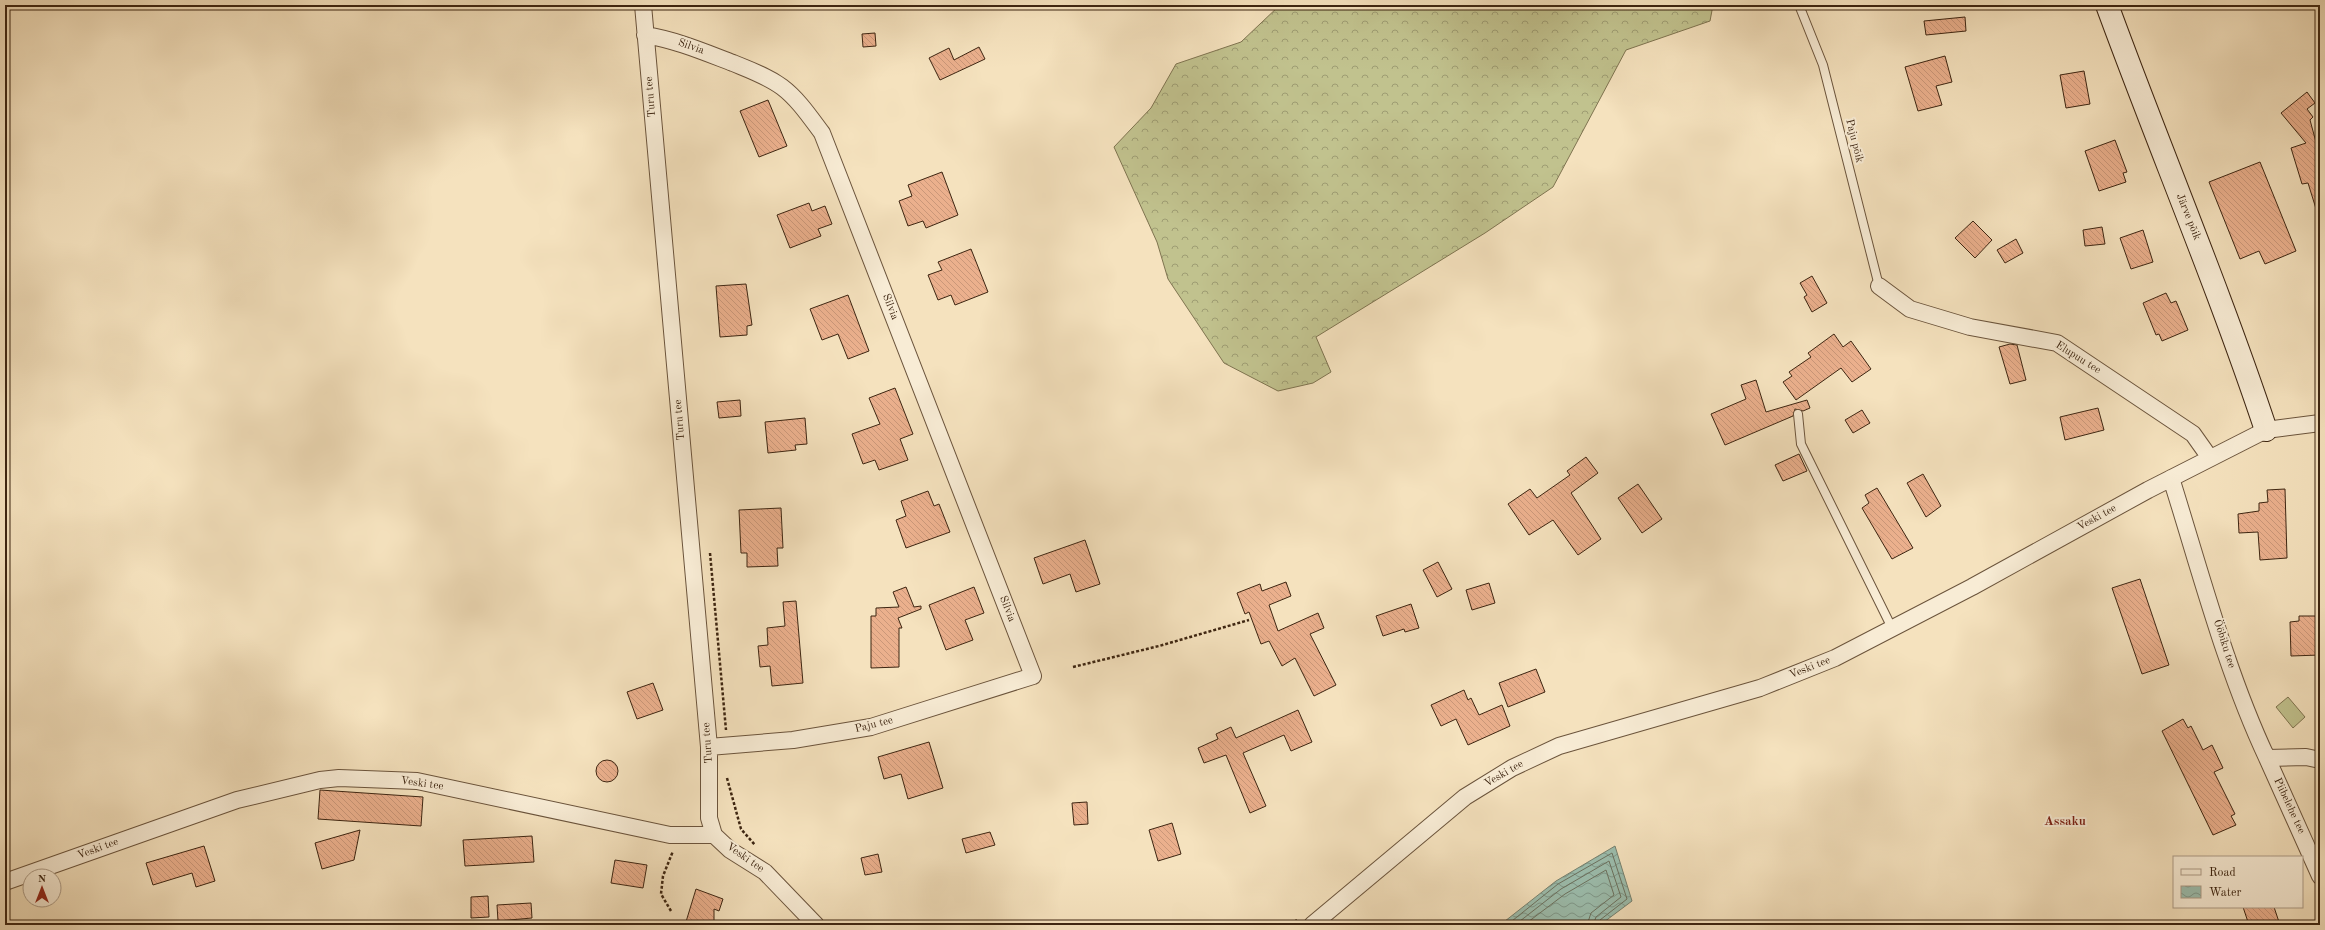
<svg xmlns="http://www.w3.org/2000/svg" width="2325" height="930" font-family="'Old Standard TT',serif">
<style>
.green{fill:#c1c28e;stroke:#7f7450}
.forest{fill:url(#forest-crowns);stroke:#7f7450}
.water{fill:url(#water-waves);stroke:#76816f}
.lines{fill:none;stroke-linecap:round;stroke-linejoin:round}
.shore{stroke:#6c7260;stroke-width:1}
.building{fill:url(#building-back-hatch);stroke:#3d2511}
.lane-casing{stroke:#6b543c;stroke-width:10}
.street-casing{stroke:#6b543c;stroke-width:18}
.secondary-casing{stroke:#3d2511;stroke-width:24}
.path{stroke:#3d2511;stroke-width:2.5;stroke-dasharray:3 2;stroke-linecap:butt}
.lane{stroke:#f8ecd5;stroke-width:8}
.street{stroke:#f8ecd5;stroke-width:16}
.secondary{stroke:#f8ecd5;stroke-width:22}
.labels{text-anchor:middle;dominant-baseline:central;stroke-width:4;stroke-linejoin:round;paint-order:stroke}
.street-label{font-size:11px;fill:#3d2511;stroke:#f8ecd5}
.quarter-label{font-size:13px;font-weight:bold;fill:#7a1f14;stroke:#f8ecd5}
</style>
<defs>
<pattern id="forest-crowns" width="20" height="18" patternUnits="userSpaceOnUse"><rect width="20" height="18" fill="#c1c28e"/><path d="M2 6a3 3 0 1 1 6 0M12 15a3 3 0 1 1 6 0" fill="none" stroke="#9e9d73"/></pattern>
<pattern id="water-waves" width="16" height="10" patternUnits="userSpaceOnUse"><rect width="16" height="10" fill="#9cbeae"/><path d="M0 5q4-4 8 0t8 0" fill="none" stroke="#809a8c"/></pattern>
<pattern id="building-back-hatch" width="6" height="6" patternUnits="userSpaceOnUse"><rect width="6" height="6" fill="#ebb08d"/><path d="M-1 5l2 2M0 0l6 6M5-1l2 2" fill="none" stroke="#ca9779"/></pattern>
</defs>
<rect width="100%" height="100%" fill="#f5e2be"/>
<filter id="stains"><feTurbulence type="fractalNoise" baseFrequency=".005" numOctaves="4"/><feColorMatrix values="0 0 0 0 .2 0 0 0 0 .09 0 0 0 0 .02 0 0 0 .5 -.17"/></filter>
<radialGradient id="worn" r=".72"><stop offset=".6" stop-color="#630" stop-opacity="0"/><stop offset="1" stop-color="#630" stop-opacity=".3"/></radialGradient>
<!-- green -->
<path class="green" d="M 2288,697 L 2305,717 L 2293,728 L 2276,707 Z"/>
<!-- forest -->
<path class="forest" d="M 1280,5 L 1713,5 L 1710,21 L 1626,50 L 1553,187 L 1485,233 L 1316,337 L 1331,372 L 1313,383 L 1278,391 L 1224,363 L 1168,279 L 1157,242 L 1114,147 L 1151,108 L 1176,64 L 1241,42 Z"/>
<!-- water -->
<path class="water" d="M 1615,846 L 1632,901 L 1600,925 L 1500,925 L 1556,881 Z"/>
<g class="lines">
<!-- shore -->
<path class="shore" d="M 1507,925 L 1558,884 L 1612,853 L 1627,899 L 1600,920 L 1598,925
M 1515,925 L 1561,889 L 1609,861 L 1621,897 L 1596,917 L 1593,925
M 1524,925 L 1565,894 L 1606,870 L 1614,895 L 1591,913 L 1587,925"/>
</g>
<!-- building -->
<path class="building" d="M 1965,17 L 1966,31 L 1926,35 L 1924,21 Z
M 875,33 L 876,46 L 863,47 L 862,34 Z
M 979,47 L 985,59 L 940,80 L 929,58 L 949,48 L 954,60 Z
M 1945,56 L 1952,82 L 1936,86 L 1942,105 L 1918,111 L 1905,67 Z
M 2084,71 L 2090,104 L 2066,108 L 2060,75 Z
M 2307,92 L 2315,103 L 2307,109 L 2313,117 L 2310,120 L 2320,157 L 2320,211 L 2317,212 L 2308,183 L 2302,184 L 2291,148 L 2306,143 L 2281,113 Z
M 768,100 L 787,146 L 759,157 L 740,111 Z
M 2115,140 L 2127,172 L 2123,173 L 2126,182 L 2099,191 L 2085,151 Z
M 2260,162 L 2296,251 L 2265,264 L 2259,251 L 2240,259 L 2209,182 Z
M 942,172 L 958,215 L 926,228 L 923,221 L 908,226 L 899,201 L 912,196 L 908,185 Z
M 809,203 L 812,211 L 825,206 L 832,224 L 818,229 L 821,236 L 790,248 L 777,215 Z
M 1973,221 L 1992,240 L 1975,258 L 1955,238 Z
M 2102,227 L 2105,244 L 2085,246 L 2083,230 Z
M 2143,230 L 2153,262 L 2131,269 L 2120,238 Z
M 2016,239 L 2023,253 L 2005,263 L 1997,250 Z
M 971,249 L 988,292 L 955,305 L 951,295 L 938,300 L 928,275 L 942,270 L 938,262 Z
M 1812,276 L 1827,303 L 1812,312 L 1804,297 L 1807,295 L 1800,283 Z
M 746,284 L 752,325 L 747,326 L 747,335 L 720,337 L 716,286 Z
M 2166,293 L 2171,303 L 2176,301 L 2188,330 L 2162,341 L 2159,334 L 2156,335 L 2143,303 Z
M 848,295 L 869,351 L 848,359 L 838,334 L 822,340 L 810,309 Z
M 1834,334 L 1843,347 L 1851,341 L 1871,369 L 1852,382 L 1841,368 L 1796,400 L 1783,382 L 1792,376 L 1789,372 L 1811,357 L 1808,353 Z
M 2010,344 L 2017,345 L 2026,380 L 2010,384 L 1999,347 Z
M 1756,380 L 1766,412 L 1807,400 L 1810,408 L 1803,411 L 1795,409 L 1793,416 L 1725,445 L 1711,414 L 1746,399 L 1741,385 Z
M 895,388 L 913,434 L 900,439 L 908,460 L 879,470 L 875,460 L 863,464 L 852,434 L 880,424 L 869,398 Z
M 740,400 L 741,416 L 719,418 L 717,402 Z
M 2098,408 L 2104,430 L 2065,440 L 2060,417 Z
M 1862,410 L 1870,423 L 1853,433 L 1845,420 Z
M 805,418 L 807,444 L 795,445 L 796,450 L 768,453 L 765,422 Z
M 1799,454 L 1807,471 L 1783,481 L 1775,465 Z
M 1586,457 L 1598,473 L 1571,493 L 1601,539 L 1578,555 L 1553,520 L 1529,535 L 1508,504 L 1530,489 L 1537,498 L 1570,475 L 1567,471 Z
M 1923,474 L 1941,506 L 1926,517 L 1907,483 Z
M 1638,484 L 1662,519 L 1642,533 L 1618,498 Z
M 1877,488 L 1913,548 L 1892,559 L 1862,508 L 1869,503 L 1865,495 Z
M 2285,489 L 2287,558 L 2260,560 L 2258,532 L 2239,533 L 2238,514 L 2259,511 L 2259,503 L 2268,502 L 2267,490 Z
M 928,491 L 934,506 L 939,504 L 950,532 L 906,548 L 896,520 L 906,516 L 901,501 Z
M 781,508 L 783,548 L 777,548 L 778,566 L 747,567 L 747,553 L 741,553 L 739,510 Z
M 1085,540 L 1100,584 L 1076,592 L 1070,574 L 1043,584 L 1034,558 Z
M 1438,562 L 1452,589 L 1437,597 L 1423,570 Z
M 2140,579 L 2169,665 L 2142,674 L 2112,588 Z
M 1286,582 L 1291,596 L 1269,605 L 1278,631 L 1318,613 L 1324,628 L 1310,634 L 1336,685 L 1314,696 L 1295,658 L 1282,666 L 1269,641 L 1261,644 L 1249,612 L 1245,614 L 1237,593 L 1260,584 L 1262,591 Z
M 1489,583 L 1495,603 L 1472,610 L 1466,590 Z
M 906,587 L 914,607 L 921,606 L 921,609 L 898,618 L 902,628 L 899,628 L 899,667 L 871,668 L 871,616 L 876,616 L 876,608 L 899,607 L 893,592 Z
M 974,587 L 984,613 L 965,620 L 973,640 L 946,650 L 929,605 Z
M 796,601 L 803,683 L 772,686 L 770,666 L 760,667 L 758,646 L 768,645 L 767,628 L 785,626 L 783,602 Z
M 1411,604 L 1419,628 L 1405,632 L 1404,629 L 1383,636 L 1376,616 Z
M 2299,616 L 2317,616 L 2317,622 L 2320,622 L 2320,655 L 2291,656 L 2290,622 L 2299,621 Z
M 1536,669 L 1545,692 L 1508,707 L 1499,683 Z
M 653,683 L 663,710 L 637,719 L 627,692 Z
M 1464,690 L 1468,700 L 1471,698 L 1479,715 L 1502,705 L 1510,726 L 1468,745 L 1456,719 L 1441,726 L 1431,705 Z
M 1298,710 L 1312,742 L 1291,751 L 1284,735 L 1243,753 L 1266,806 L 1250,813 L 1226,755 L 1204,763 L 1198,748 L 1218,739 L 1216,734 L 1231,727 L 1236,738 Z
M 2183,719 L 2188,728 L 2191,726 L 2203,750 L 2212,745 L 2223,768 L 2214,772 L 2235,814 L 2231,816 L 2236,825 L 2213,835 L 2162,731 Z
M 929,742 L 943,788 L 908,799 L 901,774 L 884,779 L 878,757 Z
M596 771a11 11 0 1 1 22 0a11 11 0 1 1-22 0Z
M 320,790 L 423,797 L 421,826 L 318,819 Z
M 1087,802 L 1088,824 L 1074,825 L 1072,803 Z
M 1172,823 L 1181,854 L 1158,861 L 1149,830 Z
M 360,830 L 354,860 L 322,869 L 315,843 Z
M 990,832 L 995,845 L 966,853 L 962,839 Z
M 532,836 L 534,862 L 465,866 L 463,840 Z
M 204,846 L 215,881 L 196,887 L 192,873 L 153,885 L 146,863 Z
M 878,854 L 882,872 L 865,875 L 861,858 Z
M 615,860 L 647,865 L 643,888 L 611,883 Z
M 696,889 L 723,899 L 719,911 L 714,909 L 714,925 L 685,925 Z
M 488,896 L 489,917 L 471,918 L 471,897 Z
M 531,903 L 532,918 L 498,921 L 497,905 Z
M 2243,907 L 2274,907 L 2280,925 L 2249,925 Z"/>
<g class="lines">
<!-- lane casing -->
<g class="lane-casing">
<path id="lane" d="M 1799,5 L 1823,65 L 1879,286
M 1798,414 L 1801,444 L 1892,628"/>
</g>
<!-- street casing -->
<g class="street-casing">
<path id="street" d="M 643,5 L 709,747 L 709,818 L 714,835
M 645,35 C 676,40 704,52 733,63 C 750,70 767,76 782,87 C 798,99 810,117 822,133 L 1033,676 L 871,727 L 793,740 L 709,747
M 1879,286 L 1910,309 L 1970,327 L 2057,343 L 2193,434 L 2210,458
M 2171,478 C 2200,570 2226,671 2267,758 L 2306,757 L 2320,760
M 2267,758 L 2320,876
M 5,882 L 237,800 L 320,780 L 339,778 L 417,781 L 670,835 L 714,835 L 730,850 L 765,872 L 816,925
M 1312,925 L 1465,797 L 1512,768 L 1559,746 L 1760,688 L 1835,658 L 1972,587 L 2148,490 L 2266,430 L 2320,423"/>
</g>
<!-- secondary casing -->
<g class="secondary-casing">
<path id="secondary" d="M 2107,5 C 2159,147 2218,286 2266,430"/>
</g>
<!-- path -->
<path class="path" d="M 710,553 L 726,730
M 1073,667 L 1159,646 L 1249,620
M 727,778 L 741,829 L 755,845
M 671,911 L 661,894 L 663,876 L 673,851
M 832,921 L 836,925
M 1291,925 L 1297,920"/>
<!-- lane -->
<use href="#lane" class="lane"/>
<!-- street -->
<use href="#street" class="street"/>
<!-- secondary -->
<use href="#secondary" class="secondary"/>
</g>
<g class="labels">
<!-- street labels -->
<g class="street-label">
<text transform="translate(691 47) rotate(20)">Silvia</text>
<text transform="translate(651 97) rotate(-95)">Turu tee</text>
<text transform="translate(1854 141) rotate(76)">Paju põik</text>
<text transform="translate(2188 217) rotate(68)">Järve põik</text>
<text transform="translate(890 307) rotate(69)">Silvia</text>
<text transform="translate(2078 358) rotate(32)">Elupuu tee</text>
<text transform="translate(680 420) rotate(-95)">Turu tee</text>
<text transform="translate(2097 518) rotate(-29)">Veski tee</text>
<text transform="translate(1007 609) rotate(69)">Silvia</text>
<text transform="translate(2224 644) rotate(72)">Ööbiku tee</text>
<text transform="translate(1810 668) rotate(-22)">Veski tee</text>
<text transform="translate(874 725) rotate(-14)">Paju tee</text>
<text transform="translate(708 743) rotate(-94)">Turu tee</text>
<text transform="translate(1504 774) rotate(-30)">Veski tee</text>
<text transform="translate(422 784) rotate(8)">Veski tee</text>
<text transform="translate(2289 806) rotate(65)">Piibelehe tee</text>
<text transform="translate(98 849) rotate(-20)">Veski tee</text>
<text transform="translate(745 858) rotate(35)">Veski tee</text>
</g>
<!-- quarter labels -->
<g class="quarter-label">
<text x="2065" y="821">Assaku</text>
</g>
</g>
<!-- margin -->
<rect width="2325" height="930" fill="none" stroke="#f5e2be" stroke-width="20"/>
<rect x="6" y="6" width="2313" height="918" fill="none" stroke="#3d2511" stroke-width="2"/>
<rect x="10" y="10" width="2305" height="910" fill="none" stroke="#3d2511"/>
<!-- legend -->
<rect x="2173" y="856" width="130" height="52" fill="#f8ecd5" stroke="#ad9c87"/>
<rect x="2181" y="869" width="20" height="6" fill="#f8ecd5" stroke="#ad9c87"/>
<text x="2209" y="876" font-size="12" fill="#3d2511">Road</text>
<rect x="2181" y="886" width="20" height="12" fill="url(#water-waves)" stroke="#ad9c87"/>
<text x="2209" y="896" font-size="12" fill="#3d2511">Water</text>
<!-- north arrow -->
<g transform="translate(42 888)"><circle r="19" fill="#f8ecd5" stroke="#ad9c87"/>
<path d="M0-3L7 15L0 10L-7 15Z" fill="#8f2418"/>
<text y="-6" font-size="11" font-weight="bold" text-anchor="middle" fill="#3d2511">N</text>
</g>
<rect width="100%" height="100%" filter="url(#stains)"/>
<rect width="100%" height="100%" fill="url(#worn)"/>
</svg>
